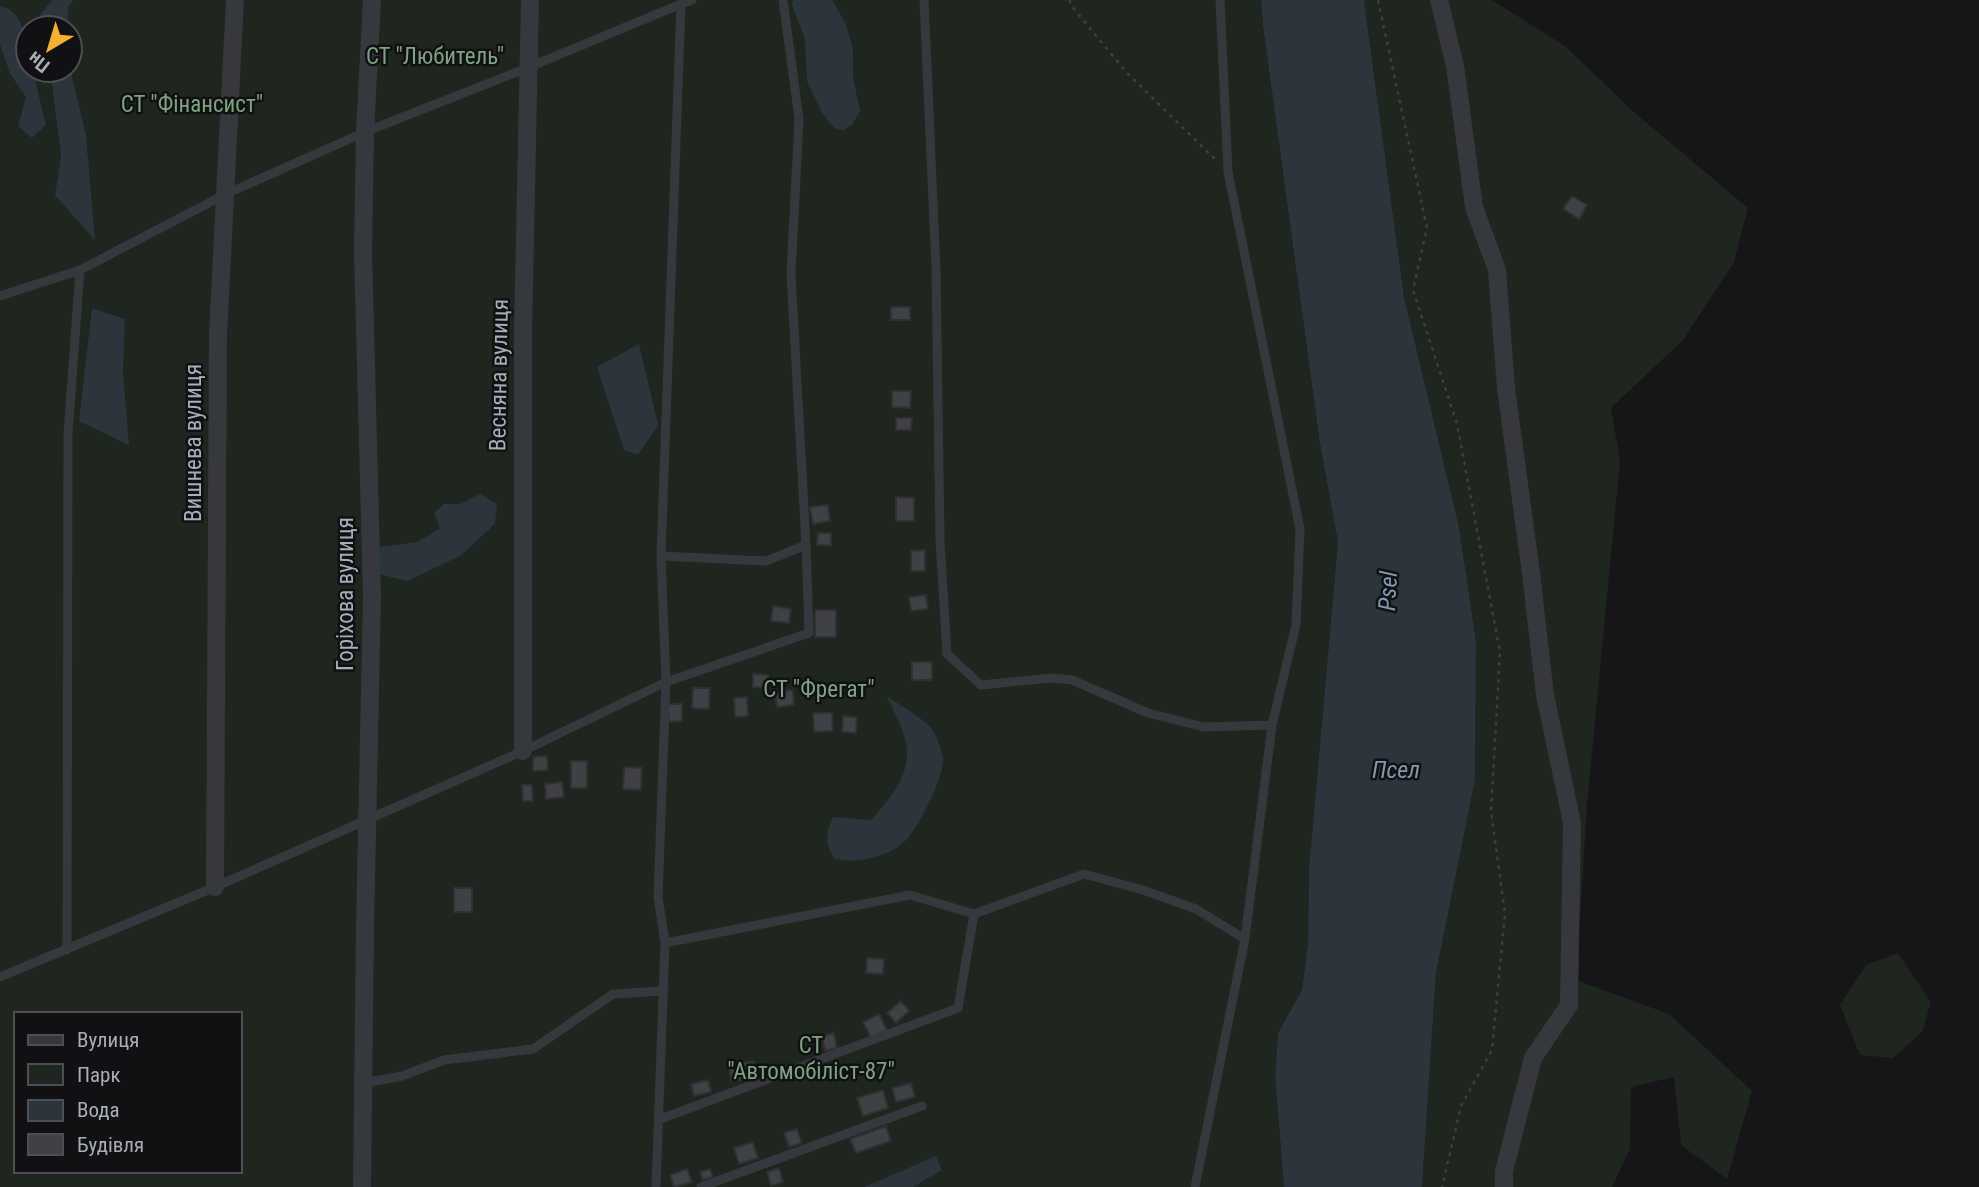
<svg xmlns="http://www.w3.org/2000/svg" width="1979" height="1187" font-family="'Roboto Condensed',sans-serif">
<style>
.green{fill:#1e261f;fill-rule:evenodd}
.water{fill:#2c353c}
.building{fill:#404145;stroke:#303034;stroke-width:2}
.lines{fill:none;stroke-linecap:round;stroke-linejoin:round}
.path{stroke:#3d3f44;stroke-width:2.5;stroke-dasharray:3.5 5;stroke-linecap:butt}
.lane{stroke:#37383d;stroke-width:9}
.street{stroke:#37383d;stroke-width:18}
.labels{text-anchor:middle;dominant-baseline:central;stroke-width:5;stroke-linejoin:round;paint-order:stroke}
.park-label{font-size:23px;fill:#7fa381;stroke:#111113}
.street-label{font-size:23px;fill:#a8adb8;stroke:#111113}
.water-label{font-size:24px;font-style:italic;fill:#7f9bb3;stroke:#111113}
</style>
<rect width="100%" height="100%" fill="#161618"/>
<!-- green -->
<path class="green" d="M 0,0 L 52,0 L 40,15 L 43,28 L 28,28 L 28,51 C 23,34 21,9 0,6 Z
M 73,0 L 1261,0 L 1263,26 L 1320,444 L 1338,542 L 1309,868 L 1308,942 L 1302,990 L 1278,1033 L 1275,1076 L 1284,1187 L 913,1187 L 942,1170 L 936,1157 L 864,1187 L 0,1187 L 0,45 L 10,74 L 46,125 L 33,70 L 50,70 L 61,155 L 55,195 L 88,159 L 86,135 L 70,68 L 68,8 ZM 92,308 L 125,319 L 123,374 ZM 480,495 L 407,581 L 380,547 L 417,542 L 440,528 L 444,504 L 460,505 ZM 16,1014 L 240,1014 L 240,1171 L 16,1171 Z
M 1364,0 L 1492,0 L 1565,46 L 1635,113 L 1748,208 L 1734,262 L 1683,340 L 1611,408 L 1620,461 L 1587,805 L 1576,980 L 1669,1014 L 1752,1091 L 1727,1179 L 1681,1145 L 1674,1077 L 1631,1087 L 1630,1149 L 1612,1187 L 1422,1187 L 1436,973 L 1475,780 L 1476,641 L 1459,527 L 1404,297 Z
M 1898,953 L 1931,1002 L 1922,1032 L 1893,1058 L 1860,1055 L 1840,1005 L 1866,965 Z"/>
<!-- water -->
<path class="water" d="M 52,0 L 73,0 L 68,8 L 69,28 L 43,28 L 40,15 Z
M 793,0 L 832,0 L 846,24 L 853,50 L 853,77 L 860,111 L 852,125 L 844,130 L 834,128 L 822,113 L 807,81 L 805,39 L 792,5 Z
M 1261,0 L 1364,0 L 1404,297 L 1459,527 L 1476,641 L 1475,780 L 1436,973 L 1422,1187 L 1284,1187 L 1275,1076 L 1278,1033 L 1302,990 L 1308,942 L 1309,868 L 1338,542 L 1320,444 L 1263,26 Z
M 0,6 C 26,9 28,51 28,70 L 33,70 L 46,125 L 32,138 L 18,126 L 26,97 L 10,74 L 0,45 Z
M 70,68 L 86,135 L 95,240 L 55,195 L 61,155 L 50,70 Z
M 92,308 L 125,319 L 123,374 L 129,445 L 79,421 Z
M 639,344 L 658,425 L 638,455 L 624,450 L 597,367 Z
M 480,494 L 497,504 L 495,524 L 460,556 L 407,581 L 379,574 L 379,547 L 417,542 L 440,528 L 434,513 L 444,504 L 460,504 Z
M 887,696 C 901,706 920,716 931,728 C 936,733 942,751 943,758 C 944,778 919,827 905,841 C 888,857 855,865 834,858 C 824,843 826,832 833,817 L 871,820 C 890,799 912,774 906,743 C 903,727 893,711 887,696 Z
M 936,1156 L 942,1170 L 913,1187 L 864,1187 Z"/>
<!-- building -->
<path class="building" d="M 1572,196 L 1587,205 L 1579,219 L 1563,209 Z
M 891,307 L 910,307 L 910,320 L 891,320 Z
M 892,391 L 911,391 L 910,408 L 892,407 Z
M 896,418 L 912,418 L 911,430 L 896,430 Z
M 896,497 L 914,498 L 914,521 L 896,521 Z
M 828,505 L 830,521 L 813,524 L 810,507 Z
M 818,533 L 831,533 L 831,546 L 817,545 Z
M 925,550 L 925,571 L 911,571 L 911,551 Z
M 926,595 L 928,609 L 911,611 L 909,597 Z
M 773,606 L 791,609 L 789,623 L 771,621 Z
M 815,610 L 836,610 L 836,637 L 815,637 Z
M 912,662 L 932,662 L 932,680 L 912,680 Z
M 753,674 L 768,675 L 768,688 L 753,687 Z
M 693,688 L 710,688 L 709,709 L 692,708 Z
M 793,690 L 794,705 L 777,707 L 775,691 Z
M 747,697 L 748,716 L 735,717 L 734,698 Z
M 668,704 L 682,704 L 682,721 L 669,722 Z
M 813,713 L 832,713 L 833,731 L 814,732 Z
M 843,716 L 857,717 L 856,733 L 842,732 Z
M 547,756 L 548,770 L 533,771 L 533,757 Z
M 571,761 L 587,761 L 587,788 L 571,788 Z
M 624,767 L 642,768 L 641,790 L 623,789 Z
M 562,782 L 564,797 L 546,799 L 545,784 Z
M 522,785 L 532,785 L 533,801 L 523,801 Z
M 454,888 L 472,888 L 472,912 L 454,912 Z
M 867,958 L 884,959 L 883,974 L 866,973 Z
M 901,1001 L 909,1011 L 896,1023 L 887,1013 Z
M 879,1014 L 887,1030 L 871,1038 L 863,1022 Z
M 834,1033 L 837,1048 L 825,1051 L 822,1036 Z
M 754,1061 L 756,1079 L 731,1081 L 729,1064 Z
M 708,1080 L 711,1092 L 694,1096 L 691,1084 Z
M 911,1083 L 915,1097 L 896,1102 L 892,1088 Z
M 883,1090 L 888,1108 L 863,1116 L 857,1098 Z
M 886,1126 L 891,1141 L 856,1153 L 850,1139 Z
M 797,1129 L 802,1143 L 789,1147 L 784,1133 Z
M 753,1142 L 758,1158 L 739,1164 L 734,1148 Z
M 779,1168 L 783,1182 L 771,1186 L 767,1172 Z
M 687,1169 L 692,1182 L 674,1187 L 670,1175 Z
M 710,1169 L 713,1177 L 703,1180 L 700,1172 Z"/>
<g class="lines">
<!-- path -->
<path class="path" d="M 1069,0 L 1074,9 L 1128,74 L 1216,160
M 1378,0 L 1427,228 L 1413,290 L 1457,424 L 1500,652 L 1491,811 L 1505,914 L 1492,1050 L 1461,1106 L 1442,1187"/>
<!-- lane -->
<path class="lane" d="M 924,0 L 936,269 L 940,541 L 947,654 L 981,685 L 1050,678 L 1072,680 L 1148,713 L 1204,727 L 1272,725
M 0,296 L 80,270 L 226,194 L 365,132 L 527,68 L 681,4
M 661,556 L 766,561 L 806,545 L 791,274 L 799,119 L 783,0
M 665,943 L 658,897 L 666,682 L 661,556 L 681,4 L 692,0
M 67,950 L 68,434 L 80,270
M 0,977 L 215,887 L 523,751 L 666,682 L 809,633 L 806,545
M 364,1083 L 402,1076 L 444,1060 L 533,1049 L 613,994 L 664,991
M 658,1120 L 958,1008 L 974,914
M 656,1187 L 665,943 L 910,895 L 974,914 L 1084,874 L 1143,890 L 1196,909 L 1245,939
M 701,1187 L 922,1106
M 1195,1187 L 1245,939 L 1272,725 L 1296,625 L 1300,529 L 1228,172 L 1220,0"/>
<!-- street -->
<path class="street" d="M 1439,0 L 1455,66 L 1474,207 L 1497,270 L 1506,388 L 1531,573 L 1545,695 L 1572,823 L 1569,1005 L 1533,1058 L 1504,1171 L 1504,1187
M 523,751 L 523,330 L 530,0
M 215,887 L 218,334 L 235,0
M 362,1187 L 365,926 L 372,596 L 363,252 L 365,132 L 372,0"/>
</g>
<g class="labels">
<!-- park labels -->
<g class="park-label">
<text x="435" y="56">СТ "Любитель"</text>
<text x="192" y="104">СТ "Фiнансист"</text>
<text x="819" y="689">СТ "Фрегат"</text>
<text x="811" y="1045">СТ<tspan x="811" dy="26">"Автомобiлiст-87"</tspan></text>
</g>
<!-- street labels -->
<g class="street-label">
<text transform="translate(499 375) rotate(-89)">Весняна вулиця</text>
<text transform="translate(193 443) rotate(-90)">Вишнева вулиця</text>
<text transform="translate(345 594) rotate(-90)">Горіхова вулиця</text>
</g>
<!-- water labels -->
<g class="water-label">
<text transform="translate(1388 591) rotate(-87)">Psel</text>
<text x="1396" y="770">Псел</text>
</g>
</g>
<!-- legend -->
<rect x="14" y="1012" width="228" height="161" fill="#111113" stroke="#4d4f55" stroke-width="2"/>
<rect x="28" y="1035" width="35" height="10" fill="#37383d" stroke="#4d4f55" stroke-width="2"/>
<text x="77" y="1047" font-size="21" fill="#a8adb8">Вулиця</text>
<rect x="28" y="1064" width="35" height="21" fill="#1e261f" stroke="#4d4f55" stroke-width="2"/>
<text x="77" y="1082" font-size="21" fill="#a8adb8">Парк</text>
<rect x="28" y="1100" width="35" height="21" fill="#2c353c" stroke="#4d4f55" stroke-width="2"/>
<text x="77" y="1117" font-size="21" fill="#a8adb8">Вода</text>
<rect x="28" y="1134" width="35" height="21" fill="#404145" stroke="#4d4f55" stroke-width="2"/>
<text x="77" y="1152" font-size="21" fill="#a8adb8">Будівля</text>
<!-- north arrow -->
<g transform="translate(49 49) rotate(218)"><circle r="33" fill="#111113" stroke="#4d4f55" stroke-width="2"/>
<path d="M0-5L12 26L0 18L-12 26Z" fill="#f2b134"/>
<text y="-10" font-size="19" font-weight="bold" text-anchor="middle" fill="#a8adb8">Пн</text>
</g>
</svg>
